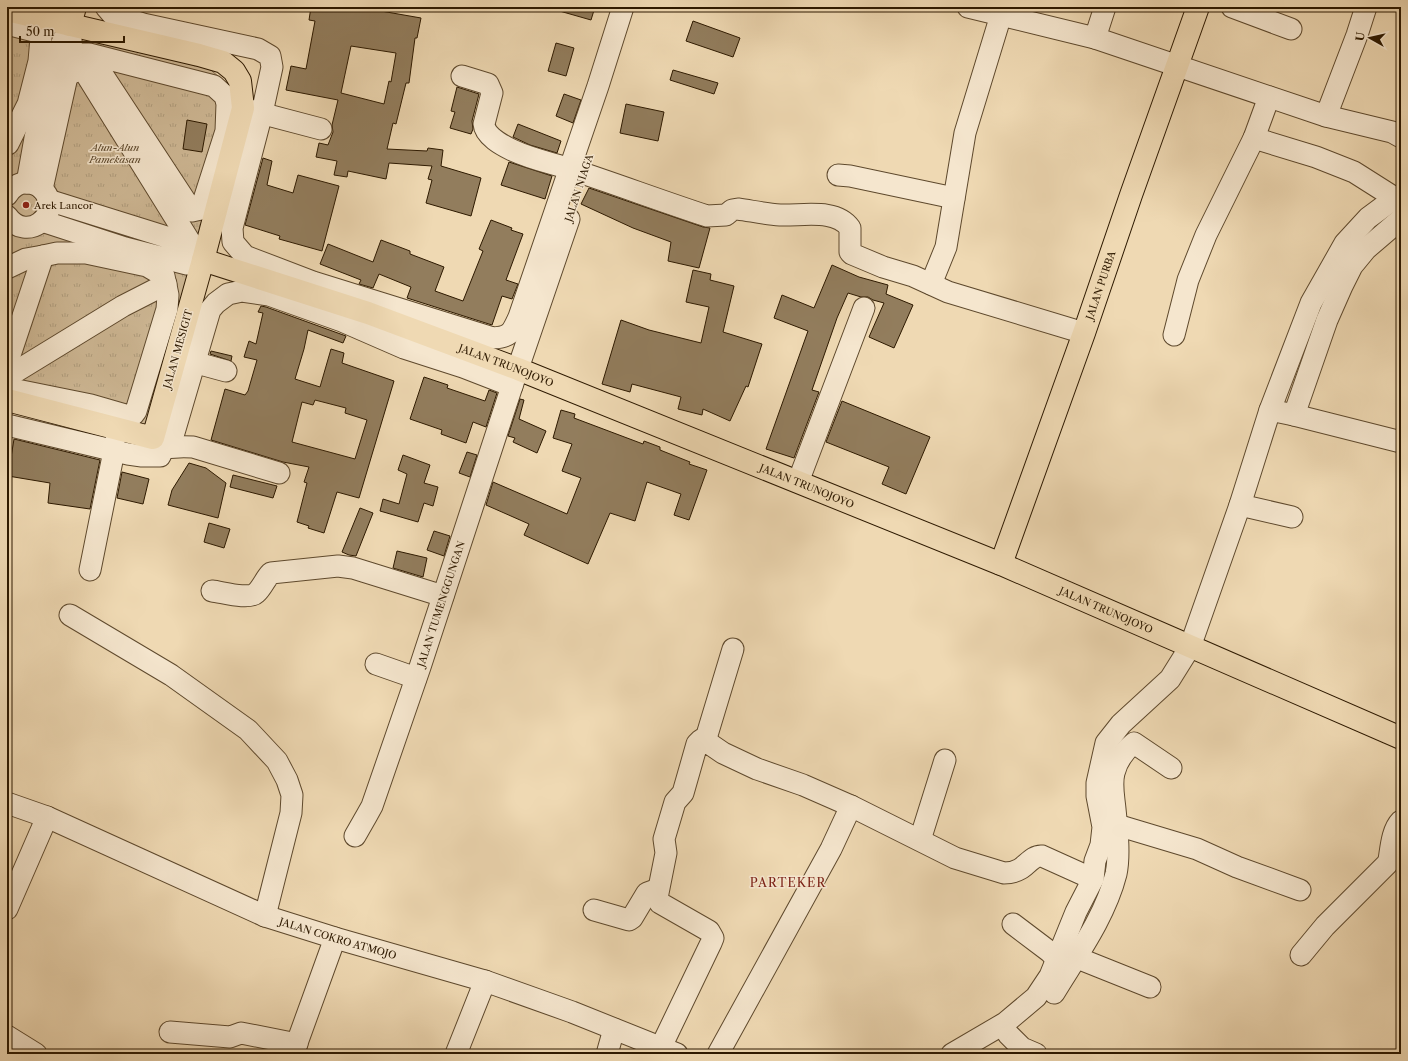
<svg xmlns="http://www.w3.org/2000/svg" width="1408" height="1061" font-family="'Libre Caslon Text',serif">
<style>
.park{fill:url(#park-tufts);stroke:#7e684a}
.building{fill:#927d5d;stroke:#2d1900;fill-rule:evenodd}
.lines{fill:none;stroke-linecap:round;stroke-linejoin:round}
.minor-casing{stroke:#5e492d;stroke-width:23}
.major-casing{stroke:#2d1900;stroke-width:24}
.highway-casing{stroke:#2d1900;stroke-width:24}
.minor{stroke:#f5e6ce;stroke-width:21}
.major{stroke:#efd9b3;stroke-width:22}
.highway{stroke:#efd9b3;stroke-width:22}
.poi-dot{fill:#8f2418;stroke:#f5e6ce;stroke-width:1.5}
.labels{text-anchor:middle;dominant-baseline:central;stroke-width:3;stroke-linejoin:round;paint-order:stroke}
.park-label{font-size:10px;font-style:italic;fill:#5d492d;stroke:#f5e6ce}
.street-label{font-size:10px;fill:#2d1900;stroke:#f5e6ce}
.poi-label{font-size:10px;fill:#2d1900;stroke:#f5e6ce;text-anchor:start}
.quarter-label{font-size:12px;letter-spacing:1px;fill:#7a1f14;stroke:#f5e6ce}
</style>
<defs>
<pattern id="park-tufts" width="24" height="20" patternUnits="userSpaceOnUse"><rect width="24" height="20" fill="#ceb895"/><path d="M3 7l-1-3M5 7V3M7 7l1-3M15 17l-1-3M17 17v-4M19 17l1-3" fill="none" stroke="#b19e7f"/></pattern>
</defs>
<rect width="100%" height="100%" fill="#efd9b3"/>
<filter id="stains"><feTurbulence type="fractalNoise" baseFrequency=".005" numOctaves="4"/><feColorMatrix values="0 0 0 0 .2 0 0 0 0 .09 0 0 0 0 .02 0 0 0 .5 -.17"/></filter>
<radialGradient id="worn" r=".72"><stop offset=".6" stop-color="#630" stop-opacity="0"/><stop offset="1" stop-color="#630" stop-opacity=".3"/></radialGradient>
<!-- park -->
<path class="park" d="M 7,14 L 190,60 L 211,70 L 229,86 L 232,100 L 154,416 L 142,432 L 7,395 Z"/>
<!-- building -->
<path class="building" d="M 311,7 L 358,7 L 421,18 L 417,38 L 415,38 L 409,83 L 406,83 L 396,124 L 393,123 L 387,149 L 427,151 L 428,148 L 443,150 L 441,166 L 481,178 L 471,216 L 426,203 L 432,180 L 428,179 L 432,166 L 389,163 L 386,179 L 348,171 L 347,177 L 334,175 L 337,161 L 316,157 L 319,143 L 328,145 L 333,132 L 332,125 L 338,100 L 286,90 L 291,66 L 306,69 L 315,21 L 309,20 ZM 351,46 L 396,53 L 391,82 L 389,81 L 384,104 L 341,93 Z
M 557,7 L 595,7 L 591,20 L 556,10 Z
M 693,21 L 740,38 L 733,57 L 686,41 Z
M 556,43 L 574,48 L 566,76 L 548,71 Z
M 673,70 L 718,83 L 714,94 L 670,80 Z
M 457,87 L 479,94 L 472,121 L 473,129 L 471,134 L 450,128 L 455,112 L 451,111 Z
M 564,94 L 581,100 L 573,123 L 556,116 Z
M 626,104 L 664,112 L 658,141 L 620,133 Z
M 187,120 L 207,124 L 202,152 L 183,149 Z
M 518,124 L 561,141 L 557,153 L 530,145 L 513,137 Z
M 263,158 L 272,161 L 267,185 L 293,193 L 298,175 L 339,186 L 322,251 L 279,239 L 280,236 L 245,225 Z
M 509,162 L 552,176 L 545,199 L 501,185 Z
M 589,188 L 703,227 L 710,228 L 699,268 L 668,261 L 671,242 L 633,228 L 581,204 Z
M 491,220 L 512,228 L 511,230 L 523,234 L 506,280 L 518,284 L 512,299 L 502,296 L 492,325 L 407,298 L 411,287 L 379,274 L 373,288 L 359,284 L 361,280 L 320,264 L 328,244 L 373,262 L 381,240 L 410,251 L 410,254 L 444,267 L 435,291 L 463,301 L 483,251 L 479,249 Z
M 832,265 L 859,277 L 888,285 L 886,294 L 913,305 L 894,348 L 869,337 L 884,303 L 873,300 L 868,297 L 861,297 L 848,293 L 837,318 L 812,390 L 819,392 L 794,458 L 766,449 L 808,331 L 774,318 L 782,295 L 814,308 Z
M 693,270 L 711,274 L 710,280 L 734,286 L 723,332 L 762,344 L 748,387 L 746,386 L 730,421 L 703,409 L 702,415 L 678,409 L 681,397 L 632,384 L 630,392 L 602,384 L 621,320 L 649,330 L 701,343 L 709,307 L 686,302 Z
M 261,306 L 266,307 L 346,336 L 343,343 L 308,330 L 304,349 L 295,379 L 320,387 L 331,349 L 344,353 L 342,363 L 394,381 L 359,498 L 337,492 L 324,533 L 308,528 L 309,526 L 297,522 L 307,483 L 304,482 L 309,467 L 283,462 L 211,440 L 225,389 L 245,395 L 248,391 L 257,360 L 244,357 L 249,341 L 256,344 L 263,313 L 258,312 ZM 315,400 L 346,408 L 345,413 L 367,420 L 355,459 L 292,442 L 302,402 L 313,405 Z
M 211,351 L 232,356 L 231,361 L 210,354 Z
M 424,377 L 448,385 L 447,388 L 485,401 L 489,390 L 497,393 L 486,427 L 473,422 L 466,443 L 441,434 L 442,430 L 410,419 Z
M 520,399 L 524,400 L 519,419 L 546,431 L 537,453 L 513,442 L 515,438 L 508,436 Z
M 842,401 L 930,437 L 906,494 L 882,484 L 889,467 L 826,442 Z
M 561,410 L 575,414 L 574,418 L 643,444 L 644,441 L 660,447 L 660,450 L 690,462 L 689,464 L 707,470 L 689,520 L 674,515 L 681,494 L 647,482 L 635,521 L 610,513 L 588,564 L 524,535 L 529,524 L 486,505 L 493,482 L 567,514 L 581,478 L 562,471 L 572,444 L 553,438 Z
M 14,439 L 100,460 L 90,509 L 48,503 L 50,483 L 8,476 Z
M 467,452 L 477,455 L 470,477 L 459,473 Z
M 403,455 L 430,465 L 424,483 L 438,487 L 433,506 L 424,503 L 418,522 L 380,511 L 383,499 L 399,504 L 407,474 L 398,470 Z
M 189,463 L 206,468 L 226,483 L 218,518 L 168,505 L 172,490 Z
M 122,472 L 149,479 L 143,504 L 117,498 Z
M 233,475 L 277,486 L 273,498 L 230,487 Z
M 360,508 L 373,513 L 356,556 L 349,555 L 342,552 Z
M 209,523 L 230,529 L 224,548 L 204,542 Z
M 434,531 L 450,536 L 444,556 L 427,550 Z
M 397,551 L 427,558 L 423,577 L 393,568 Z"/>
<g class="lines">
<!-- minor casing -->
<g class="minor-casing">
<g id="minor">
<path d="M 106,7 L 112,14 L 143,24 L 258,49 L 270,56 L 272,67 L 262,113 L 232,228 L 233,242 L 245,256 L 313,282 L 493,338 C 511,337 512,332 519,317 L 598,86 L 623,7"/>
<path d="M 968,7 L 1095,38 L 1326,116 L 1392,132 L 1401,137"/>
<path d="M 1232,7 L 1291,29"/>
<path d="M 7,24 L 38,32 L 41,38 L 39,61 L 28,104 L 8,144"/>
<path d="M 1095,38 L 1105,7"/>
<path d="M 72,54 L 89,54 L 214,86 L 225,96 L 227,104 L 226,131 L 201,209 L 192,211 L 89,54"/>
<path d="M 67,75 L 79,70 L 84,71 L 192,245"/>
<path d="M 462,76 L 488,84 L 492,93 L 484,124 C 485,136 502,145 512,150 C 531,159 551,163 570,169 C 616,184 661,201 707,216 L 726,215 L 732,210 L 738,209 C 752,211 766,214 780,215 C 802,216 836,208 850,228 L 850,252 L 852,254 L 883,267 L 913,276 L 948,292 L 1084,333"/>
<path d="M 1269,97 L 1254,138 L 1316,157 L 1354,172 L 1395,198 L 1401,204"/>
<path d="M 249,110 L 321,129"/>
<path d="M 1326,116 L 1357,35 L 1366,7"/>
<path d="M 838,175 L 850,176 L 954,198"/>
<path d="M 27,183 L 35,138 L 51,67 L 69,28"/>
<path d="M 42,189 L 72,54 L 70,25"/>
<path d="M 7,195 C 11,188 19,182 27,183 C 33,183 40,186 44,191 C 63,214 27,244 7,216"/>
<path d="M 42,221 L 125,248 L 187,264 L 203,260 L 192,245 L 48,200"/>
<path d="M 7,268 L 26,259 L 43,256 L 57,253 L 86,253 L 147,266 L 164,276 L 168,295 L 167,309 L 136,411 L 133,415 L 129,416 L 91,405 L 7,388"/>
<path d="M 931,284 L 946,247 L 965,133 L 1001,15"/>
<path d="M 1174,335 L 1188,280 L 1206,235 L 1254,138"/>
<path d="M 182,359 L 226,371"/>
<path d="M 7,364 L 43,256"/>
<path d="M 7,377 L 123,306 L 166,284"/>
<path d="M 1270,410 L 1294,415 L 1327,320 L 1342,286 L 1352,266 L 1366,249 L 1401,219"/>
<path d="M 1294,415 L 1401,442"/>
<path d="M 7,425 L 128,454 L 142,456 L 160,456 L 164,447 L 173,436 L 210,310 L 216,303 L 228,294 L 242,291 L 269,295 L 342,321 L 404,348 L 463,367 L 512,386"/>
<path d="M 155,450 C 168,447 180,446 193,447 L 279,473"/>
<path d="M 798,482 L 864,308"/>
<path d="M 1240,505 L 1292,517"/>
<path d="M 90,570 L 114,451 L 114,444"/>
<path d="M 212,591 C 222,592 249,600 256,593 C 262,588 265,579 271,573 L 338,566 L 353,568 L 443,596"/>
<path d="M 70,615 L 171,675 L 248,730 L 277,761 L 287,780 L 292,795 L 291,813 L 265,916"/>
<path d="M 376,664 L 416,678"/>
<path d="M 704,740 L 707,735 L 733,649"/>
<path id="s1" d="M 7,803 L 47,817 L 265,916 L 335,938 L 485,981 L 572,1012 L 677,1054"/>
<path d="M 1117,825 L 1197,849 L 1237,867 L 1300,890"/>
<path id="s2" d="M 355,836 L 367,815 L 372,806 L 420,667 L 512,386 L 569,219"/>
<path d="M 920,840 L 945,760"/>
<path d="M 7,909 L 47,817"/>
<path d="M 594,910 L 629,920 L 632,918 L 647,893 L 658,889"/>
<path d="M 1013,924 L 1050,952 L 1057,959"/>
<path d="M 1064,951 L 1075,957 L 1150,987"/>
<path d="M 1301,955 L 1325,926 L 1387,864 L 1389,860 C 1391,848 1392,830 1401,821"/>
<path d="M 1054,993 C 1077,955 1105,917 1116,874 C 1120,855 1117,829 1115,809 C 1114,798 1111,785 1114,773 C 1117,761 1125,750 1134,743 L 1171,768"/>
<path d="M 170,1032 L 230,1037 L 241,1033 L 297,1044"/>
<path d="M 1008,1034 L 1022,1048 L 1036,1054"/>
<path d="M 7,1036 L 36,1054"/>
<path d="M 661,1047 L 711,943 L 713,938 L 709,931 L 660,903 L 657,898 L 666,853 L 664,839 L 675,802 L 683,793 L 697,744 L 701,740 L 704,740 L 723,753 L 757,769 L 803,785 L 851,806 L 955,858 L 1004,873 C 1009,873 1015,872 1020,869 C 1027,865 1033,855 1042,856 L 1093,879"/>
<path d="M 293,1054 L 335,938"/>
<path d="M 456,1054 L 485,981"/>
<path d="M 607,1054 L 614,1029"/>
<path d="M 718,1054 L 831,849 L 851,806"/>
<path d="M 952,1054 L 1005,1023 L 1036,997 L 1050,976 L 1076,912 L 1093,879 L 1095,861 L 1101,845 L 1103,827 L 1097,796 L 1097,783 L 1106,743 L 1121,724 L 1170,679 L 1190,647 L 1240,505 L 1270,410 L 1311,303 L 1345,243 L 1368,218 L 1395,198 L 1401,196"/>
</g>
</g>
<!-- major casing -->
<g class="major-casing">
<g id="major">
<path id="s3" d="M 1001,564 L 1084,333 L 1131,195 L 1198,7"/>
</g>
</g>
<!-- highway casing -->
<g class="highway-casing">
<g id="highway">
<path d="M 7,10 L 199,55 L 223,62 L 234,71 L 240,81 L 243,108 L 203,260 L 153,438 L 7,400"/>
<path d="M 70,25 L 75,7"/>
<path id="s4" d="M 203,260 L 368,313 L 518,369 L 1001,564 L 1401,738"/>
</g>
</g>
<!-- minor -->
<use href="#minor" class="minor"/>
<!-- major -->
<use href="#major" class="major"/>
<!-- highway -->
<use href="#highway" class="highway"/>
</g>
<!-- markers -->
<circle class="poi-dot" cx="26" cy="205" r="4"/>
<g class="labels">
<!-- park labels -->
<g class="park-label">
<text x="115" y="147">Alun-Alun<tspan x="115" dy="12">Pamekasan</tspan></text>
</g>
<!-- street labels -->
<g class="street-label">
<text transform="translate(579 188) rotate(-72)">JALAN NIAGA</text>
<text stroke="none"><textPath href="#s3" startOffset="296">JALAN PURBA</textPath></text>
<text transform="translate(178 349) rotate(-74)">JALAN MESIGIT</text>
<text stroke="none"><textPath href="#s4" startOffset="321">JALAN TRUNOJOYO</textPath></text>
<text stroke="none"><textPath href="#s4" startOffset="645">JALAN TRUNOJOYO</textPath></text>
<text stroke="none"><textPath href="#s2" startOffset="248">JALAN TUMENGGUNGAN</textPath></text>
<text stroke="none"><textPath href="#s4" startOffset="969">JALAN TRUNOJOYO</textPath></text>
<text stroke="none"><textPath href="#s1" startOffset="358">JALAN COKRO ATMOJO</textPath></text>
</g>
<!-- poi labels -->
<g class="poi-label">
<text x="34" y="205">Arek Lancor</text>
</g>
<!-- quarter labels -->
<g class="quarter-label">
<text x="788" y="882">PARTEKER</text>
</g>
</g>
<!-- margin -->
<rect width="1408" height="1061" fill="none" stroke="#efd9b3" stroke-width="24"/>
<rect x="8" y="8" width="1392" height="1045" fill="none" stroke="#2d1900" stroke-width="2"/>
<rect x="12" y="12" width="1384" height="1037" fill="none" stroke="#2d1900"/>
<!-- north arrow -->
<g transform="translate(1370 38) rotate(278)" stroke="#f5e6ce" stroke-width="3" paint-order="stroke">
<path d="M0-3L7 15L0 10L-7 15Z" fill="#2d1900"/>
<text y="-6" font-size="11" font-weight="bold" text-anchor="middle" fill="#2d1900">U</text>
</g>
<!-- scale -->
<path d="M20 36v6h104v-6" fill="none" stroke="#2d1900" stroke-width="2"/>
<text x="26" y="36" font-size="12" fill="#2d1900" stroke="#f5e6ce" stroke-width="3" paint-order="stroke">50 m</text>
<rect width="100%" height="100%" filter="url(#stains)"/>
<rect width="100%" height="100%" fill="url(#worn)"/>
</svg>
